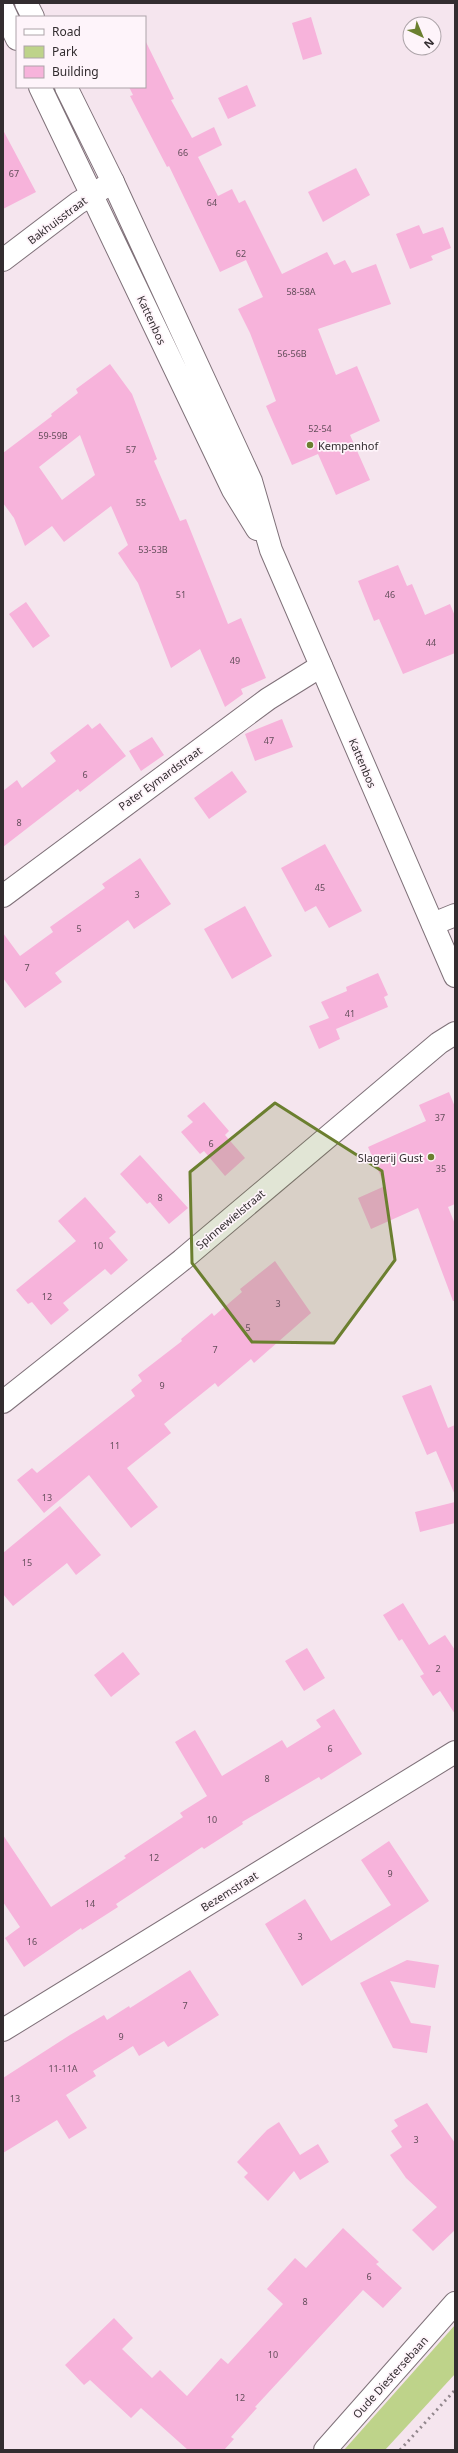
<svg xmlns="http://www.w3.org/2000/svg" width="458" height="2453" font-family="'Noto Sans',sans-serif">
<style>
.green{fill:#bed38a}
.building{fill:#f7b3db;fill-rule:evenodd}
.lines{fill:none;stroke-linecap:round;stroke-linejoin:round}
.street-casing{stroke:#7f7179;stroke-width:24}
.secondary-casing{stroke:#7f7179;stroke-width:24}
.street{stroke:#fff;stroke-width:22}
.secondary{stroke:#fff;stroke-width:22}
.rail{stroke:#92878d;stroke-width:3;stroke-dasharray:2 4;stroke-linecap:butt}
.marked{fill:#6b7f2f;fill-opacity:0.2;stroke:#6b7f2f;stroke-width:3;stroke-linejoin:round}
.poi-dot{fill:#6b7f2f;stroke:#fef4fa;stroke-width:1.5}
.labels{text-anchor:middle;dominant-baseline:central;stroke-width:3.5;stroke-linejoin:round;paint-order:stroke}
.number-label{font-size:9px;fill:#644e5b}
.street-label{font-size:11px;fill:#332d30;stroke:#fef4fa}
.poi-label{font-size:11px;fill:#332d30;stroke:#fef4fa;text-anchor:start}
</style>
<rect width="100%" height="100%" fill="#f5e5ee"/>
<!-- green -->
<path class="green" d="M 455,2325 L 455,2374 L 385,2450 L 344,2450 Z"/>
<!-- building -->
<path class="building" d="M 311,17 L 322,54 L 303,60 L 292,23 Z
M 145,40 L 174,99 L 171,100 L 192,138 L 214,127 L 222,145 L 198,157 L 218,196 L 232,189 L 239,203 L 245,200 L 282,274 L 327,252 L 334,265 L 345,260 L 352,273 L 376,264 L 391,304 L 318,329 L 336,375 L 357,366 L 380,421 L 350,435 L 370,480 L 336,495 L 318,454 L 292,465 L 266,406 L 276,401 L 250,333 L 238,309 L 263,297 L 246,260 L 220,272 L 169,166 L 167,167 L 130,96 L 133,95 L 129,87 L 145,87 Z
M 247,85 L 256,106 L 228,119 L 218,98 Z
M 3,130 L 36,192 L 3,209 Z
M 356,168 L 370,195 L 323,222 L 308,192 Z
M 419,225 L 423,234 L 443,227 L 451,248 L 431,256 L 433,260 L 410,269 L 396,234 Z
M 110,364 L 132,394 L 157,459 L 154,461 L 180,521 L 186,519 L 228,624 L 241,618 L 266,678 L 241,689 L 243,694 L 225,707 L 200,649 L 171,668 L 138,583 L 118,553 L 128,545 L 111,506 L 64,542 L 52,526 L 25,546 L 14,518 L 3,503 L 3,453 L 52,416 L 51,414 L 78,393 L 76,389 ZM 80,435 L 95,475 L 62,500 L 39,467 Z
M 398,565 L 407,586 L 412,584 L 425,615 L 450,604 L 455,616 L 455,653 L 403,674 L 379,619 L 374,621 L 358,581 Z
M 26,602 L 50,636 L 33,648 L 9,614 Z
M 282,719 L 293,747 L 255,761 L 245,734 Z
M 100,723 L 126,756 L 80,792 L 78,789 L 3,847 L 3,791 L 17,780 L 22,788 L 56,761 L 50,753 L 88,724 L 92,729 Z
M 152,737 L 164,755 L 141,771 L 129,751 Z
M 232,771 L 247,792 L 209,819 L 194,798 Z
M 325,844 L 362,911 L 329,928 L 316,906 L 305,912 L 281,868 Z
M 140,858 L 171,904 L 134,929 L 128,920 L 55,973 L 62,982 L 25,1008 L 3,978 L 3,933 L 20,956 L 53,932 L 50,927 L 105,888 L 102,884 Z
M 245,906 L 272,956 L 232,979 L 204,929 Z
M 378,973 L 388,995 L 384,997 L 388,1007 L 336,1029 L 340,1039 L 319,1049 L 309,1026 L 329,1018 L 321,1002 L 347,991 L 346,987 Z
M 449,1092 L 455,1107 L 455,1204 L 448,1207 L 455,1224 L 455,1301 L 453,1301 L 418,1208 L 371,1229 L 358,1198 L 385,1186 L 368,1147 L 426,1121 L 419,1105 Z
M 204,1102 L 229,1131 L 225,1135 L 245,1158 L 225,1176 L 204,1151 L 200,1154 L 181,1132 L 193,1122 L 187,1116 Z
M 140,1155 L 188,1208 L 169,1224 L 150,1202 L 147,1204 L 120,1174 Z
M 85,1197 L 116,1232 L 109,1238 L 128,1260 L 111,1275 L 105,1269 L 63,1303 L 69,1310 L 51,1325 L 32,1302 L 28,1304 L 16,1290 L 76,1241 L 58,1221 Z
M 275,1261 L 311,1313 L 254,1363 L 251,1359 L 218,1387 L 215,1383 L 164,1424 L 171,1433 L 127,1468 L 158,1507 L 131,1528 L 89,1475 L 44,1513 L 17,1480 L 32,1468 L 37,1473 L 135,1396 L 131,1390 L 142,1381 L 138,1375 L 182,1341 L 181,1339 L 212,1313 L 214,1316 L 242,1292 L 240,1289 Z
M 431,1385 L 448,1428 L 455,1425 L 455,1495 L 436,1451 L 427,1455 L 402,1396 Z
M 455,1502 L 455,1523 L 420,1532 L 415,1512 Z
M 60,1506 L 101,1555 L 76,1575 L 67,1563 L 13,1606 L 3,1594 L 3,1553 Z
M 403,1603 L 429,1645 L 445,1635 L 455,1650 L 455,1714 L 440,1691 L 433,1696 L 420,1676 L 424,1674 L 402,1639 L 399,1641 L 383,1615 Z
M 307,1648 L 325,1678 L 304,1691 L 285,1661 Z
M 123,1652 L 140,1674 L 111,1697 L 94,1675 Z
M 334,1709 L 362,1754 L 321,1780 L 319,1777 L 242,1822 L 243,1824 L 204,1849 L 202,1847 L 116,1904 L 118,1907 L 82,1930 L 81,1928 L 24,1967 L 5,1938 L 20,1927 L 3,1902 L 3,1835 L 51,1907 L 126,1858 L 124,1856 L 183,1817 L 180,1813 L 207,1796 L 175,1742 L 195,1730 L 222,1776 L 282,1740 L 287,1748 L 321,1727 L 316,1720 Z
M 389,1841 L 429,1901 L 302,1986 L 265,1924 L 305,1899 L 331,1941 L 391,1905 L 361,1860 Z
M 407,1960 L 439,1965 L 435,1988 L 390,1981 L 411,2023 L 431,2026 L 427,2053 L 393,2048 L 360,1983 Z
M 190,1970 L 219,2015 L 168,2047 L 164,2041 L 139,2056 L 133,2046 L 93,2071 L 96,2076 L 66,2095 L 87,2128 L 69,2139 L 57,2120 L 3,2153 L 3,2078 L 70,2035 L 104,2015 L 107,2020 L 129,2006 L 130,2008 Z
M 427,2103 L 455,2143 L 455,2230 L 433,2251 L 412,2230 L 437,2207 L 406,2178 L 390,2155 L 402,2147 L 391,2131 L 398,2126 L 394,2120 Z
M 279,2122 L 300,2155 L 318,2144 L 329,2162 L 300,2180 L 294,2171 L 268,2201 L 244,2177 L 248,2173 L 237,2162 L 267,2130 Z
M 343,2228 L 379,2262 L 376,2264 L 402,2288 L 383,2308 L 363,2290 L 255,2407 L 257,2408 L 231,2437 L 234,2439 L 224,2450 L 188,2450 L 141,2408 L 131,2418 L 90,2380 L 84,2385 L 65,2365 L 114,2318 L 133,2338 L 122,2349 L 152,2378 L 160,2370 L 187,2396 L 221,2358 L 228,2364 L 283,2304 L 267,2289 L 295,2258 L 306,2268 Z"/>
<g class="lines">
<!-- street casing -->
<g class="street-casing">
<path id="street" d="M 3,260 L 78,203 L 113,182
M 3,896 L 268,699 L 321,666
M 433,924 L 455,915
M 3,1402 L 182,1260 L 439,1043 L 455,1033
M 3,2030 L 455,1752
M 325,2450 L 455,2303"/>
</g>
<!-- secondary casing -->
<g class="secondary-casing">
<path id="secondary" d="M 26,3 L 33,17
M 3,9 L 17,39
M 40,87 L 233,490 L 257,529
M 66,87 L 113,182 L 251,481 L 271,550 L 455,976"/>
</g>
<!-- street -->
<use href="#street" class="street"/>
<!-- secondary -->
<use href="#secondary" class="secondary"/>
<!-- rail -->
<path class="rail" d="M 400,2450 L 455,2390"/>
</g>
<!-- marked area -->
<path class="marked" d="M 275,1103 L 382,1171 L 395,1260 L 334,1343 L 252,1342 L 192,1263 L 190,1172 Z"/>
<!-- markers -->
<g class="poi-dot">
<circle cx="310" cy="445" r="4"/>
<circle cx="431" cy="1157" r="4"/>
</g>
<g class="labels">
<!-- number labels -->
<g class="number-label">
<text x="183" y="152">66</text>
<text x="14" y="173">67</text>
<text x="212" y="202">64</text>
<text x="241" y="253">62</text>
<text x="301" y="291">58-58A</text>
<text x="292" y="353">56-56B</text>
<text x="320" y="428">52-54</text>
<text x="53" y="435">59-59B</text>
<text x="131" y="449">57</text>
<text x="141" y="502">55</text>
<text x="153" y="549">53-53B</text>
<text x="181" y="594">51</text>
<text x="390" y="594">46</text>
<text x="431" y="642">44</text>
<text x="235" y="660">49</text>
<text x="269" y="740">47</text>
<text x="85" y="774">6</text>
<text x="19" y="822">8</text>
<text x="320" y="887">45</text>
<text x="137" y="894">3</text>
<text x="79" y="928">5</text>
<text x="27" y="967">7</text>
<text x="350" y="1013">41</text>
<text x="440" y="1117">37</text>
<text x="211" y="1143">6</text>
<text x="441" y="1168">35</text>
<text x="160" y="1197">8</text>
<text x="98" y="1245">10</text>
<text x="47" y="1296">12</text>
<text x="278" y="1303">3</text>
<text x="248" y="1327">5</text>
<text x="215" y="1349">7</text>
<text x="162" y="1385">9</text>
<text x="115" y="1445">11</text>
<text x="47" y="1497">13</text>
<text x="27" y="1562">15</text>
<text x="438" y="1668">2</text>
<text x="330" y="1748">6</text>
<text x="267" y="1778">8</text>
<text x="212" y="1819">10</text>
<text x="154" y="1857">12</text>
<text x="390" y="1873">9</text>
<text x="90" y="1903">14</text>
<text x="300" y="1936">3</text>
<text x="32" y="1941">16</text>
<text x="185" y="2005">7</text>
<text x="121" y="2036">9</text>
<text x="63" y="2068">11-11A</text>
<text x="15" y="2098">13</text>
<text x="416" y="2139">3</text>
<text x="369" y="2276">6</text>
<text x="305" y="2301">8</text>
<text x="273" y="2354">10</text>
<text x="240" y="2397">12</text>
</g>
<!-- street labels -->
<g class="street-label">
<text transform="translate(57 220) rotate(-37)">Bakhuisstraat</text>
<text transform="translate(152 320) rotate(65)">Kattenbos</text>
<text transform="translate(363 763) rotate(67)">Kattenbos</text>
<text transform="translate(160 778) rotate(-36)">Pater Eymardstraat</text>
<text transform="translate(230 1219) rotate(-40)">Spinnewielstraat</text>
<text transform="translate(229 1891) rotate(-32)">Bezemstraat</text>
<text transform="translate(390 2377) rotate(-48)">Oude Diestersebaan</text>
</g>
<!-- poi labels -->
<g class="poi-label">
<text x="318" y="445">Kempenhof</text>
<text x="423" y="1157" text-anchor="end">Slagerij Gust</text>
</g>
</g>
<!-- border -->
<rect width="458" height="2453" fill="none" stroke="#332d30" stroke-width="8"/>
<!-- legend -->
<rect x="16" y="16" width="130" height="72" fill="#fef4fa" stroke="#ada4a9"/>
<rect x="24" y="29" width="20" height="6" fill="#ffffff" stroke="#ada4a9"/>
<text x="52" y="36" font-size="12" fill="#332d30">Road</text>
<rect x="24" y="46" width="20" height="12" fill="#bed38a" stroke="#ada4a9"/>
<text x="52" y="56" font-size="12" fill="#332d30">Park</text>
<rect x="24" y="66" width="20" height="12" fill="#f7b3db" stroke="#ada4a9"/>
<text x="52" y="76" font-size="12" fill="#332d30">Building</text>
<!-- north arrow -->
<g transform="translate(422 36) rotate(136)"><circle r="19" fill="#fef4fa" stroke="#ada4a9"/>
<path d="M0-3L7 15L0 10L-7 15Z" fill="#6b7f2f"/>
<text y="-6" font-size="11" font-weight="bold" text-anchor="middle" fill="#332d30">N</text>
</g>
</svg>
